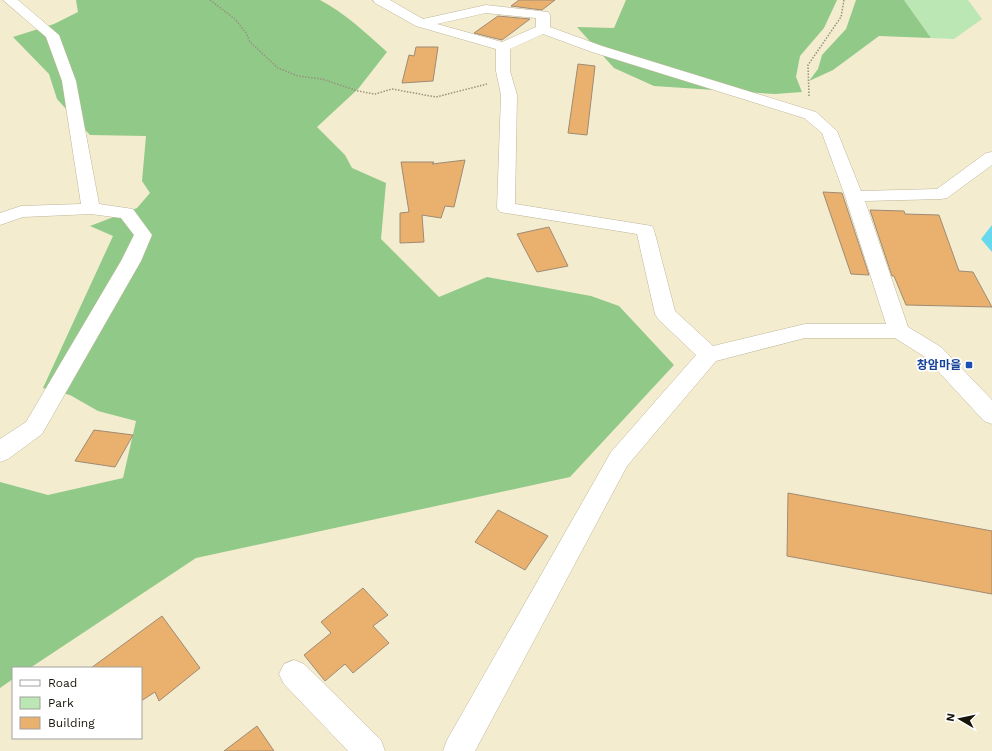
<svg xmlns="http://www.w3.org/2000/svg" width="992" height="751" font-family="'Work Sans','Noto Sans KR',sans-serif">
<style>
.green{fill:#bae7b3}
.forest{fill:#90c988}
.water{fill:#66d9ee}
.building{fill:#e9b16d;stroke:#9f8b75}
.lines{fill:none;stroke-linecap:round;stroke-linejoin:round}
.minor-casing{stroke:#beb69a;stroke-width:1}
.path{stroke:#99937e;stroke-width:1.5;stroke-dasharray:1.5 1.5;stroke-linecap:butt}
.minor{fill:#fff;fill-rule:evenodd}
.transit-dot{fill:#1a4fb4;stroke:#fff;stroke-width:1.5}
.labels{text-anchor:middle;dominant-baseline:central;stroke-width:3.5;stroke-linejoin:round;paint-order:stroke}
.transit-label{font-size:12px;font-weight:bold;fill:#164399;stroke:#fff;text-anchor:end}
</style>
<rect width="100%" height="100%" fill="#f4eccf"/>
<!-- green -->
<path class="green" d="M 904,0 L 968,0 L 982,19 L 954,39 L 931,38 Z"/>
<!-- forest -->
<path class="forest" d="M 76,0 L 320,0 C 345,13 366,33 387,52 L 358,89 L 317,127 L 345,155 L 352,168 L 386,183 L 381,239 L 439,297 L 487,277 L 591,296 L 619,306 L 674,365 L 570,477 L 196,558 L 30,668 L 13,668 L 13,679 L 0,688 L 0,482 L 48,495 L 123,478 L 136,421 L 98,411 L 70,395 L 43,388 L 113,236 L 90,226 L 137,208 L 150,193 L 142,181 L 146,136 L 90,135 L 57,99 L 49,74 L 13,37 L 54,24 L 78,12 Z
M 626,0 L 837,0 L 824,28 L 800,56 L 796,77 L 802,92 L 775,94 L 654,86 L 614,68 L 577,27 L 614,28 Z
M 856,0 L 904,0 L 931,38 L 879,36 L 833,70 L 809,81 L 818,69 L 822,55 L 846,29 Z"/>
<!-- water -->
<path class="water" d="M 992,225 L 992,252 L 981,239 Z"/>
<!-- building -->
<path class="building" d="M 519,0 L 555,0 L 542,10 L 511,6 Z
M 498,16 L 530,19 L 502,40 L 474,33 Z
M 416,47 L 438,47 L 433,81 L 402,83 L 409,55 L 414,56 Z
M 578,64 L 595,66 L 587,135 L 568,133 Z
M 465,160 L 454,207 L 445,206 L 441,218 L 422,215 L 424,242 L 400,243 L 400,213 L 409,212 L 401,162 L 434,162 L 432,164 Z
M 823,192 L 842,193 L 869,275 L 851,274 Z
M 870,210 L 904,211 L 905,214 L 939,215 L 959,271 L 973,272 L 992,307 L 906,305 L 894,276 L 892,276 Z
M 549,227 L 568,266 L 537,272 L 517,234 Z
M 94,430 L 133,435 L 115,467 L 75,461 Z
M 788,493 L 992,531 L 992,594 L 787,556 Z
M 498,510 L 548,536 L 525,570 L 475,542 Z
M 363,588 L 388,615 L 373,626 L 389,643 L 353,673 L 345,664 L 325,681 L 304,655 L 331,633 L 321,622 Z
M 162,616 L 200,668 L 159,701 L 155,692 L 141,701 L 141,668 L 91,668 Z
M 257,726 L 274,751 L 224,751 Z"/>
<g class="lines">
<!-- minor casing -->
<g class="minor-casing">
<path id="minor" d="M 3,0 L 18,0 L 59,35 L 76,81 L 99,204 L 133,209 L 152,235 L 141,261 L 42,434 L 8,459 L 0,462 L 0,439 L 26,422 L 121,261 L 134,235 L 121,218 L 91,214 L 23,217 L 0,225 L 0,213 L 21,206 L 81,204 L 62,81 L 46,37 Z
M 373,0 L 390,0 L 423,19 L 486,5 L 548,12 L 550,15 L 550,27 L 602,46 L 816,112 L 837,131 L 861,191 L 937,189 L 986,153 L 992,152 L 992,165 L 947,198 L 941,199 L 865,201 L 908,327 L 941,347 L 992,400 L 992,424 L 984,421 L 925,357 L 895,338 L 805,338 L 716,361 L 627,466 L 475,751 L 443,751 L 447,740 L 611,452 L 696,355 L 658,319 L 655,314 L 637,234 L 506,213 L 500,212 L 497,208 L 501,95 L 496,71 L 496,49 L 416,26 L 375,3 ZM 486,13 L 536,18 L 536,27 L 502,42 L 437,24 ZM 543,34 L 592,52 L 804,118 L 822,133 L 845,196 L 886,324 L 805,324 L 713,346 L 675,311 L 654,230 L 652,226 L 515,204 L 517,95 L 510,71 L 510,49 Z
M 294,660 L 304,664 L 381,740 L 385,751 L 348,751 L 284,684 L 279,674 L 284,664 Z"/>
</g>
<!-- path -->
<path class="path" d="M 210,0 L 235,19 L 246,33 L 250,42 L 278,68 L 298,76 L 322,79 L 358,91 L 375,94 L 392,89 L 436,97 L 487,84
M 809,96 L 808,65 L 841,17 L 844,0"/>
<!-- minor -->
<use href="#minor" class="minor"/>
</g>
<!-- markers -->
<rect class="transit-dot" x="965" y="361" width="8" height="8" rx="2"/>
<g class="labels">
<!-- transit labels -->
<g class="transit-label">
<text x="961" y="365">창암마을</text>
</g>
</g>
<!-- legend -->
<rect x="12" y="667" width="130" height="72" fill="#ffffff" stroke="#a2a19d"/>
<rect x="20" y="680" width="20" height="6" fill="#ffffff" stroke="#a2a19d"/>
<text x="48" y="687" font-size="12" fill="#17140a">Road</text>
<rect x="20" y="697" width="20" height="12" fill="#bae7b3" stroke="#a2a19d"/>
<text x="48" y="707" font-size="12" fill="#17140a">Park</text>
<rect x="20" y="717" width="20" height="12" fill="#e9b16d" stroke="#a2a19d"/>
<text x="48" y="727" font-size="12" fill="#17140a">Building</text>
<!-- north arrow -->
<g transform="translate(960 719) rotate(279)" stroke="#ffffff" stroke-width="3" paint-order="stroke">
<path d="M0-3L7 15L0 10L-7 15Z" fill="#17140a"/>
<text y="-6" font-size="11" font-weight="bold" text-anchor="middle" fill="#17140a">N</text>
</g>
</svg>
